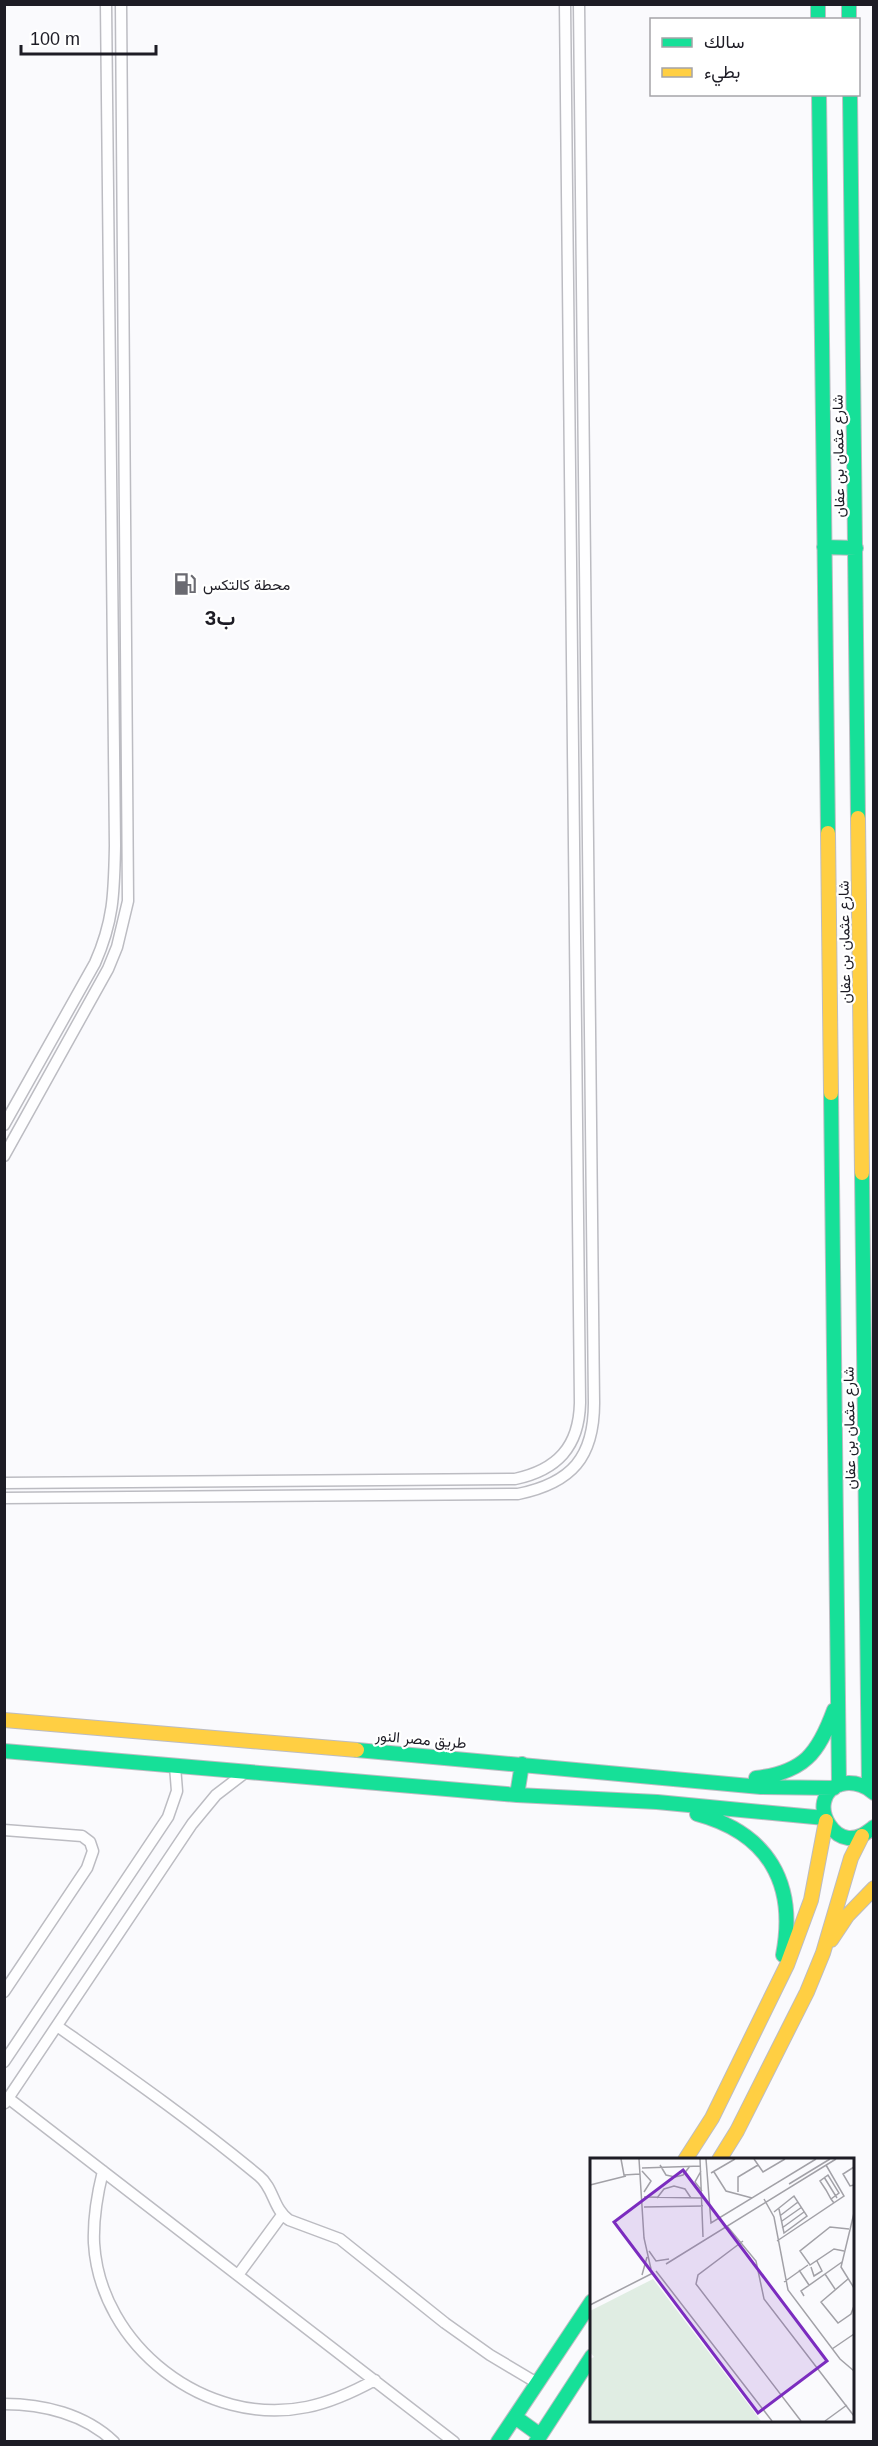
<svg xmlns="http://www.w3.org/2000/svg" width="878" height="2446" font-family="Helvetica,Vazirmatn,sans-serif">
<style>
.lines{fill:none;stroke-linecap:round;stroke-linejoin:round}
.street-casing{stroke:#bcbcc2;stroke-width:13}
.fast-casing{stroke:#bcbcc2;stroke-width:16}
.slow-casing{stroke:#bcbcc2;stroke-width:16}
.street{stroke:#fefeff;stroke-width:10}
.fast{stroke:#16e098;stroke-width:14}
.slow{stroke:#ffcf43;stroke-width:14}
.labels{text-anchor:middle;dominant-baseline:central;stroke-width:4.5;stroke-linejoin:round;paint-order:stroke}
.street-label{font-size:15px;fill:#1d1c25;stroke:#fff}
.poi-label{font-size:15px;fill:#1d1c25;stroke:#fff;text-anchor:start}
.district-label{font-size:21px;font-weight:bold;fill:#1d1c25;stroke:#fff}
.inset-road{fill:none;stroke:#a2a1a7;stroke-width:1.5}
.view{fill:#7b2cbf;fill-opacity:0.15;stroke:#7b2cbf;stroke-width:3}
.inset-edge{fill:none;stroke:#1d1c25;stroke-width:3}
</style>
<rect width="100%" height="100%" fill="#fafafd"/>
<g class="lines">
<!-- street casing -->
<g class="street-casing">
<path id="street" d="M 4,1125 L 95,963 C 114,920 114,892 115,846 L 106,4
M 4,1156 L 108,969 L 117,947 L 128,901 L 121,4
M 4,1483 L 515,1479 C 557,1470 579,1447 580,1403 L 565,4
M 4,1498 L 518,1494 C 572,1483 594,1457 594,1403 L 579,4
M 4,1830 L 82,1836 L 90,1842 L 93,1851 L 87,1868 L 4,1992
M 57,2026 C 125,2074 194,2122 259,2176 C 274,2188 273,2209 289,2220 L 340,2239 L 445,2323 L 490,2355 L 537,2383
M 4,2062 L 168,1817 L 177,1791 L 175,1766
M 8,2098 L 454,2442
M 5,2103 L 192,1824 L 216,1795 L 246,1772
M 103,2171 C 97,2195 93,2218 94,2243 C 100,2346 206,2428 307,2407 C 332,2402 353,2392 375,2380
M 238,2275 L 282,2215
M 4,2404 C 43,2404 85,2414 114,2442"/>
</g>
<!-- fast casing -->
<g class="fast-casing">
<path id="fast" d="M 818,4 L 818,20
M 849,4 L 849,20
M 819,94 L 828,833
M 850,94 L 858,818
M 824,547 L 856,548
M 831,1093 L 839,1785
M 862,1173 L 869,1789
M 357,1750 L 761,1787 L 834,1788
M 4,1751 L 517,1795 L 657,1802 L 825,1818
M 756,1778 C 804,1772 818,1754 834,1710
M 874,1793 C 860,1779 829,1778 824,1802 C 821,1817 833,1836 848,1838 C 859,1839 866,1833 874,1827
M 517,1795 L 522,1764
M 697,1814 C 768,1833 797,1883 783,1955
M 515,2417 L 540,2435
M 498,2442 L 592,2301
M 536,2442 L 592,2356"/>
</g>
<!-- slow casing -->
<g class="slow-casing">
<path id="slow" d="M 858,818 L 862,1173
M 828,833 L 831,1093
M 4,1720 L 357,1750
M 831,1940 L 847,1916 L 874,1888
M 685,2160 L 712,2118 L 787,1965 L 811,1900 L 826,1821
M 719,2160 L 737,2131 L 807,1992 L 823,1953 L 851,1858 L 862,1836"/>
</g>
<!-- street -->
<use href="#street" class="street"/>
<!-- fast -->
<use href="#fast" class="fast"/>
<!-- slow -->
<use href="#slow" class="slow"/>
</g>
<!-- icons -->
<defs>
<g id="fuel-bare" transform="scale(1.8)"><path d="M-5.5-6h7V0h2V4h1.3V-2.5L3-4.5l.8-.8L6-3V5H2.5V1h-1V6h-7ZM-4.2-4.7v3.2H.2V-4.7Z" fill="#6a6a71" stroke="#fff" stroke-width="2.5" paint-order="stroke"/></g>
</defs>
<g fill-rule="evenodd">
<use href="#fuel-bare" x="185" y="584"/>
</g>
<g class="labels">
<!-- street labels -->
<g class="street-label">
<text transform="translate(838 456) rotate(-91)">شارع عثمان بن عفان</text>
<text transform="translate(844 942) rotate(-91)">شارع عثمان بن عفان</text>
<text transform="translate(849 1428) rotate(-91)">شارع عثمان بن عفان</text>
<text transform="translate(421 1739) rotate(5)">طريق مصر النور</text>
</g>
<!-- poi labels -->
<g class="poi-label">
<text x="203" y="584">محطة كالتكس</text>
</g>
<!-- district labels -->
<g class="district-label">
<text x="220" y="617">ب3</text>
</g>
</g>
<!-- overview -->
<g transform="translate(590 2158)">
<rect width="264" height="264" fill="#fafafd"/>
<path d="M 63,121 L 171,263 L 0,263 L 0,201 L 4,199 L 0,194 L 0,153 Z" fill="#e0ede3"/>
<path class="inset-road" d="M 31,1 L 34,17 L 50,16M 49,1 L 54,80 L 61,111M 110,1 L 113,79M 116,1 L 121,65 L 226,1M 164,1 L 173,14 L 195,1M 70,7 L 76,17 L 85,19 L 93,17 L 100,8M 264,9 L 253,16 L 260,28 L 264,27M 52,10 L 111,8M 52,13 L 61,23 L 54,34M 111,13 L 105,24 L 112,33M 124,14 L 136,33 L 162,40M 121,15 L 145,1M 234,19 L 247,40M 199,26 L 240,1M 0,27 L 36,18M 148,34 L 148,19 L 168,7M 54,39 L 113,40M 67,40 L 74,31 L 84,28 L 95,31 L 101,40M 174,41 L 184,59 L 198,132 L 250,201 L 264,213M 241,41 L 249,35 L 238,17 L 230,23 L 236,32 L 241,41 L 244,45M 54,49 L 113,48M 184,54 L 204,38 L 217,58 L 194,75 L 189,51M 264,55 L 251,109 L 264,130M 191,57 L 208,44M 192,63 L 212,49M 137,68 L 166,103 L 174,141 L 264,258M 192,70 L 214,54M 153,83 L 108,117 L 106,126 L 211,263M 187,83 L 254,38 L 236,7M 59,93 L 66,103 L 79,101M 254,93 L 244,91 L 220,107 L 210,93 L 240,69 L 259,71M 76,106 L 246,1M 221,109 L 224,118 L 232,113 L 227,103M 209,112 L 219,127M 66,113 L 182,263M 235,116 L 245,131M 52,117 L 57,99M 258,121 L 231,144 L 248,165 L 261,156 L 264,148M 194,124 L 218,107M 214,138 L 211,133 L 252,104M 0,147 L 63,115M 242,191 L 264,176M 235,263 L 257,247"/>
<path class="view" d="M 93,12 L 237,203 L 168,255 L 24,64 Z"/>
<rect width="264" height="264" class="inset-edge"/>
</g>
<!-- border -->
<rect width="878" height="2446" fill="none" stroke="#1d1c25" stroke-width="12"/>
<!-- legend -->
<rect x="650" y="18" width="210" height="78" fill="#ffffff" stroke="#a5a4a8" stroke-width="1.5"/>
<rect x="662" y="38" width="30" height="9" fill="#16e098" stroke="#a5a4a8" stroke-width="1.5"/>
<text x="704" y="48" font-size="18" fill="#1d1c25">سالك</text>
<rect x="662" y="68" width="30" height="9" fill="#ffcf43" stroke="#a5a4a8" stroke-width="1.5"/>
<text x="704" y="78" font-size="18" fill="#1d1c25">بطيء</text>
<!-- scale -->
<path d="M21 45v9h135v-9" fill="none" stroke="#1d1c25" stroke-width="3"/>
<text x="30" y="45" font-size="18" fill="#1d1c25" stroke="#ffffff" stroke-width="4.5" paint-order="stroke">100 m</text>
</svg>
